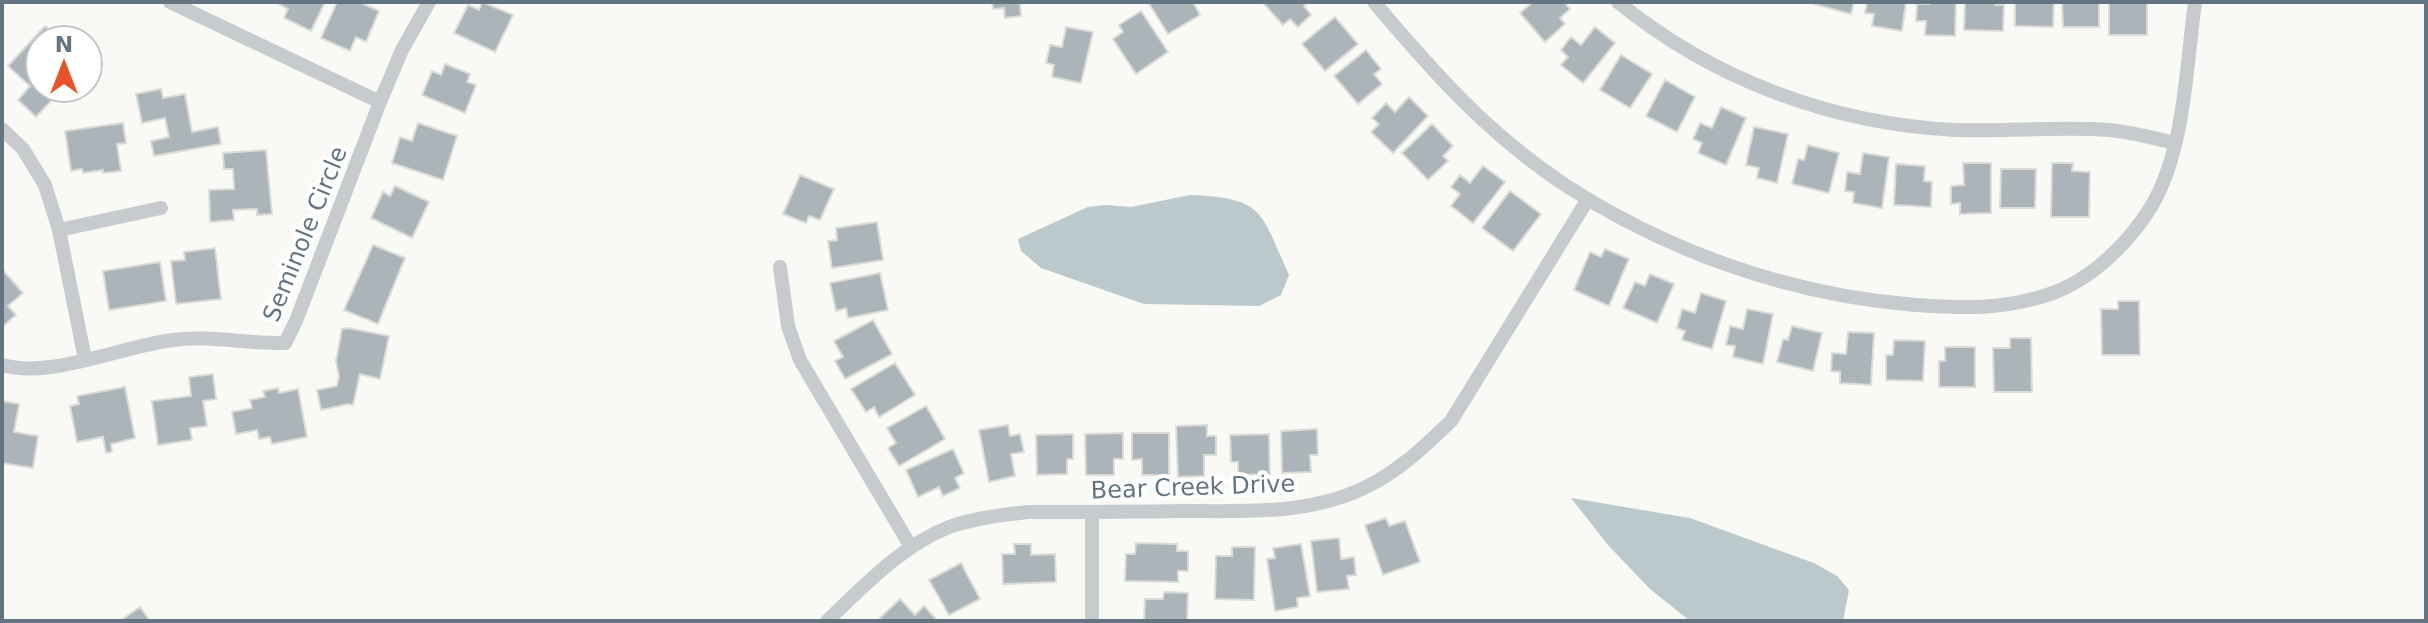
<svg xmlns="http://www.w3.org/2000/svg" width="2428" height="623" font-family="'DejaVu Sans',sans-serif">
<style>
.water{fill:#bcc9cc}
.building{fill:#abb4b9;stroke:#dbdbd8;stroke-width:2}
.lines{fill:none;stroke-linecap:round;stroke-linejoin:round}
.street{stroke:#c7cbce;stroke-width:14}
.labels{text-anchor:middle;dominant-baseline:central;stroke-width:8;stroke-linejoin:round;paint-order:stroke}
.street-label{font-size:24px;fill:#637582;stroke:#fff}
</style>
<rect width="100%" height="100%" fill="#f9f9f6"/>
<!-- water -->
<path class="water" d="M 1190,195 C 1266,198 1260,212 1289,275 L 1281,295 L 1259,306 L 1144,304 L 1041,268 L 1021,251 L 1018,239 L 1088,207 L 1106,205 L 1131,207 Z
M 1571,498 L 1690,518 L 1814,563 L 1837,576 L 1849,590 L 1843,621 L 1690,621 L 1650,589 L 1608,545 Z"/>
<!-- building -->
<path class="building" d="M 280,2 L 325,2 L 311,31 L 284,18 L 288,9 L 279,4 Z
M 337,2 L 359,2 L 379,11 L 366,42 L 356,37 L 350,51 L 321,38 Z
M 482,2 L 513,15 L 495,52 L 454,33 L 468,5 L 479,10 Z
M 992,2 L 1033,2 L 1020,4 L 1021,16 L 1005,18 L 1004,8 L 993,9 Z
M 1148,2 L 1193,2 L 1200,15 L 1168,34 Z
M 1266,2 L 1308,2 L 1304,6 L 1311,15 L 1298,27 L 1290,19 L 1283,25 L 1264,4 Z
M 1533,2 L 1564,2 L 1570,9 L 1560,18 L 1565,24 L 1545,42 L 1520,13 Z
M 1815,2 L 1854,2 L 1851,14 L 1814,4 Z
M 1867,2 L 1906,2 L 1902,31 L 1872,26 L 1874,14 L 1865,13 Z
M 1930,2 L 1956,2 L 1955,36 L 1925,35 L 1926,21 L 1916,21 L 1917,4 L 1930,4 Z
M 1965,2 L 1995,2 L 1995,5 L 2004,5 L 2003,31 L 1964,30 Z
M 2015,2 L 2054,2 L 2053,27 L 2015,26 Z
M 2062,2 L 2099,2 L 2099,27 L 2063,27 Z
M 2109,2 L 2147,2 L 2147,35 L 2109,35 Z
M 1141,11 L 1168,52 L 1136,74 L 1113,39 L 1123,32 L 1119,25 Z
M 1335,17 L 1358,44 L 1325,71 L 1302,44 Z
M 45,26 L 59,38 L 57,40 L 40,40 L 40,88 L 63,88 L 36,117 L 18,100 L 30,86 L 8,66 Z
M 1066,27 L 1093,32 L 1081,83 L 1052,77 L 1054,65 L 1046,63 L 1050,45 L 1062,47 Z
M 1595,27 L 1615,43 L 1583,83 L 1561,65 L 1568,57 L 1561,50 L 1571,37 L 1581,45 Z
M 1366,50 L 1381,69 L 1374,74 L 1382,84 L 1358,104 L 1334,76 Z
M 1621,55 L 1652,74 L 1630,108 L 1600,90 Z
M 445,64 L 470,74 L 467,82 L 476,85 L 465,113 L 422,95 L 432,71 L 441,75 Z
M 1665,80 L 1695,97 L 1677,132 L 1646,116 Z
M 161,89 L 163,98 L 185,94 L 192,132 L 218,127 L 221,144 L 154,156 L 151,141 L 169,137 L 165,118 L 142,123 L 136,94 Z
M 1409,97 L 1428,116 L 1393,153 L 1371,132 L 1379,124 L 1372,118 L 1386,103 L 1395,112 Z
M 1721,107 L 1746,118 L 1726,165 L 1698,153 L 1702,143 L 1693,139 L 1700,123 L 1712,128 Z
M 123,123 L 126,143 L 117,144 L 121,171 L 103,173 L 103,170 L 83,173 L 82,169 L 71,171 L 65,131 Z
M 418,123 L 457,136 L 443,180 L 392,163 L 400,137 L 412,141 Z
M 1432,124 L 1453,146 L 1443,156 L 1448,161 L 1428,180 L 1402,153 Z
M 1754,127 L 1788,134 L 1777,183 L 1757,178 L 1759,168 L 1746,165 Z
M 1808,145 L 1839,153 L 1829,193 L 1792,184 L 1798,159 L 1804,160 Z
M 266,150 L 272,214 L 257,215 L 257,209 L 233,210 L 234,220 L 210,222 L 209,190 L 234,189 L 233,169 L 224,169 L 223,153 Z
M 1863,153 L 1889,157 L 1882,208 L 1853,203 L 1854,192 L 1845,191 L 1847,172 L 1860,174 Z
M 1963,163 L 1991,163 L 1991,213 L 1960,214 L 1960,203 L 1951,204 L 1951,186 L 1964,185 Z
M 2052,163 L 2073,163 L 2072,171 L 2090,172 L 2089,217 L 2051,217 Z
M 1896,164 L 1925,166 L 1924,181 L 1932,182 L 1931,207 L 1894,205 Z
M 1483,166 L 1505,182 L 1473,223 L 1451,206 L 1460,194 L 1451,187 L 1460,175 L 1470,183 Z
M 2001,169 L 2036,169 L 2035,208 L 2000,208 Z
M 800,175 L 834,189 L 820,220 L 809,216 L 806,223 L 783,214 Z
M 395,186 L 429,202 L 412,238 L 371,218 L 383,192 L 390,196 Z
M 1510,191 L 1541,214 L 1513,251 L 1482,228 Z
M 877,222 L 883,260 L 832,268 L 828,241 L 837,240 L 836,228 Z
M 373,245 L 405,258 L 378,324 L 344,310 Z
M 215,248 L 221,299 L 176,304 L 171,261 L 185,260 L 184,252 Z
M 1605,249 L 1629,259 L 1609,306 L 1574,290 L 1590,252 L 1601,257 Z
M 160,262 L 166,301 L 109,310 L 103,271 Z
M 2,269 L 23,293 L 8,306 L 16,315 L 2,327 Z
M 880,273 L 888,310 L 848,318 L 846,308 L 836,311 L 830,283 Z
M 1650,274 L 1674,284 L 1657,323 L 1623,308 L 1635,282 L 1645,286 Z
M 1701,293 L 1726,301 L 1712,349 L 1682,340 L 1685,331 L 1677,328 L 1682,309 L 1695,313 Z
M 2118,301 L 2139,301 L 2140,355 L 2102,355 L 2101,309 L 2118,309 Z
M 1747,309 L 1773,314 L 1763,364 L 1733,357 L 1735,346 L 1726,345 L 1730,326 L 1743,329 Z
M 873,320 L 892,354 L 845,379 L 835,361 L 843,357 L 834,341 Z
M 1792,326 L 1822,333 L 1813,371 L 1777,362 L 1783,339 L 1788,340 Z
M 348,328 L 389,336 L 380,379 L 360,374 L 353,405 L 348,404 L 321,410 L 317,390 L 337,386 L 339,376 L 336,361 L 342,329 Z
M 1848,332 L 1874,333 L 1871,385 L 1840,383 L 1840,372 L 1831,371 L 1832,353 L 1846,354 Z
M 2010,338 L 2031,338 L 2032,392 L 1994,392 L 1993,348 L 2010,348 Z
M 1894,340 L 1925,341 L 1923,381 L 1886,380 L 1886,355 L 1893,355 Z
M 1945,347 L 1975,347 L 1975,387 L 1939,387 L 1939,361 L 1945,361 Z
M 895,363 L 915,395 L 879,417 L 874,407 L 866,412 L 851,389 Z
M 213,374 L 216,399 L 203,401 L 207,426 L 190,428 L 192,440 L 158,445 L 152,401 L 191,396 L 189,377 Z
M 125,387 L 135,438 L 111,444 L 112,452 L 106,453 L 103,437 L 77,442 L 70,406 L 79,404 L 77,396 Z
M 278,388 L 279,393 L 298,389 L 307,437 L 272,444 L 270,437 L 259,439 L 257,430 L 236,434 L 232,412 L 252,408 L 250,400 L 265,397 L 263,391 Z
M 2,401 L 19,404 L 14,432 L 38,436 L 33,468 L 2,463 Z
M 926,406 L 945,439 L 899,466 L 888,448 L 896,443 L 887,428 Z
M 1008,425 L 1010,436 L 1020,434 L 1024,452 L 1011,454 L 1015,476 L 989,482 L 979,430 Z
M 1207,425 L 1207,436 L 1216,436 L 1216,455 L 1204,455 L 1204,476 L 1178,477 L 1176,426 Z
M 1317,429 L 1318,455 L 1310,455 L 1311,472 L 1282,473 L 1281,431 Z
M 1123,433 L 1123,459 L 1114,459 L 1114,475 L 1086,475 L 1085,434 Z
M 1132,433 L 1169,433 L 1169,475 L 1142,475 L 1142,459 L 1132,460 Z
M 1073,434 L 1073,459 L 1067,459 L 1067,474 L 1037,475 L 1036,435 Z
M 1269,434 L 1270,474 L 1238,475 L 1238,462 L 1231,462 L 1230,435 Z
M 953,449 L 964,473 L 955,478 L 960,488 L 943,496 L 939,487 L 918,497 L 906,470 Z
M 1386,518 L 1389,526 L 1405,521 L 1420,562 L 1383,575 L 1365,525 Z
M 1339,538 L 1341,559 L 1354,557 L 1356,575 L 1347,576 L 1349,589 L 1317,592 L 1311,541 Z
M 1136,543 L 1177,544 L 1177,551 L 1188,551 L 1188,571 L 1178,571 L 1178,582 L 1125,581 L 1126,554 L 1135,554 Z
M 1014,544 L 1031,544 L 1031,555 L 1055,554 L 1056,582 L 1003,584 L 1002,554 L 1015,554 Z
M 1301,544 L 1310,596 L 1297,598 L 1298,607 L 1275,611 L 1267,559 L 1275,558 L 1273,548 Z
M 1232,547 L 1255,547 L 1254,600 L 1215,599 L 1216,556 L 1232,556 Z
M 961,563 L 980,599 L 949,615 L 929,580 Z
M 1164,592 L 1188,593 L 1187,621 L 1144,621 L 1145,599 L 1163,599 Z
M 900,599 L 915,615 L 924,606 L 937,620 L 883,621 L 880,618 Z
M 140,607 L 150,621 L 120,621 Z"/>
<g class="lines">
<!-- street -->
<path class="street" d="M 170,2 L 380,102
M 1374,2 C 1434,73 1487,133 1565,185 C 1670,253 1791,295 1916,305 C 1963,308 2001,310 2047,295 C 2089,282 2128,244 2151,207 C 2185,150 2186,67 2195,2
M 1618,2 C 1714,80 1832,124 1956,130 C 2007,132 2058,126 2109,130 C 2131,132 2153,138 2175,143
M 2,129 L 23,149 L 45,185 L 59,230 L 85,359
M 59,230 L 161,208
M 780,267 L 788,326 L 800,360 L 911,547
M 2,365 C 52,379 122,346 173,340 C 210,335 247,344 285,343 L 296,321 L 380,102 L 402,50 L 429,2
M 827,621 C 864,586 901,546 949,527 C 975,518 1001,515 1028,512 C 1080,512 1131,512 1182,511 C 1243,511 1308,515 1364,488 C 1398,472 1424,447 1451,421 L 1588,199
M 1092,621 L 1092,512"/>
</g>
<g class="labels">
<!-- street labels -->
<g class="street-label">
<text transform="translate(305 234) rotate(-68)">Seminole Circle</text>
<text transform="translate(1193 487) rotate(-2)">Bear Creek Drive</text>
</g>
</g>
<!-- border -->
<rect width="2428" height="623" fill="none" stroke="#637582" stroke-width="8"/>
<!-- north arrow -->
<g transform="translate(64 64)"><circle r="38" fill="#ffffff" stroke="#c1c8cd" stroke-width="2"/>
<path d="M0-6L14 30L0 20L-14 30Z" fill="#e85327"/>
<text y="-12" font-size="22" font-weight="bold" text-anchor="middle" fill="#637582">N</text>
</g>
</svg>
